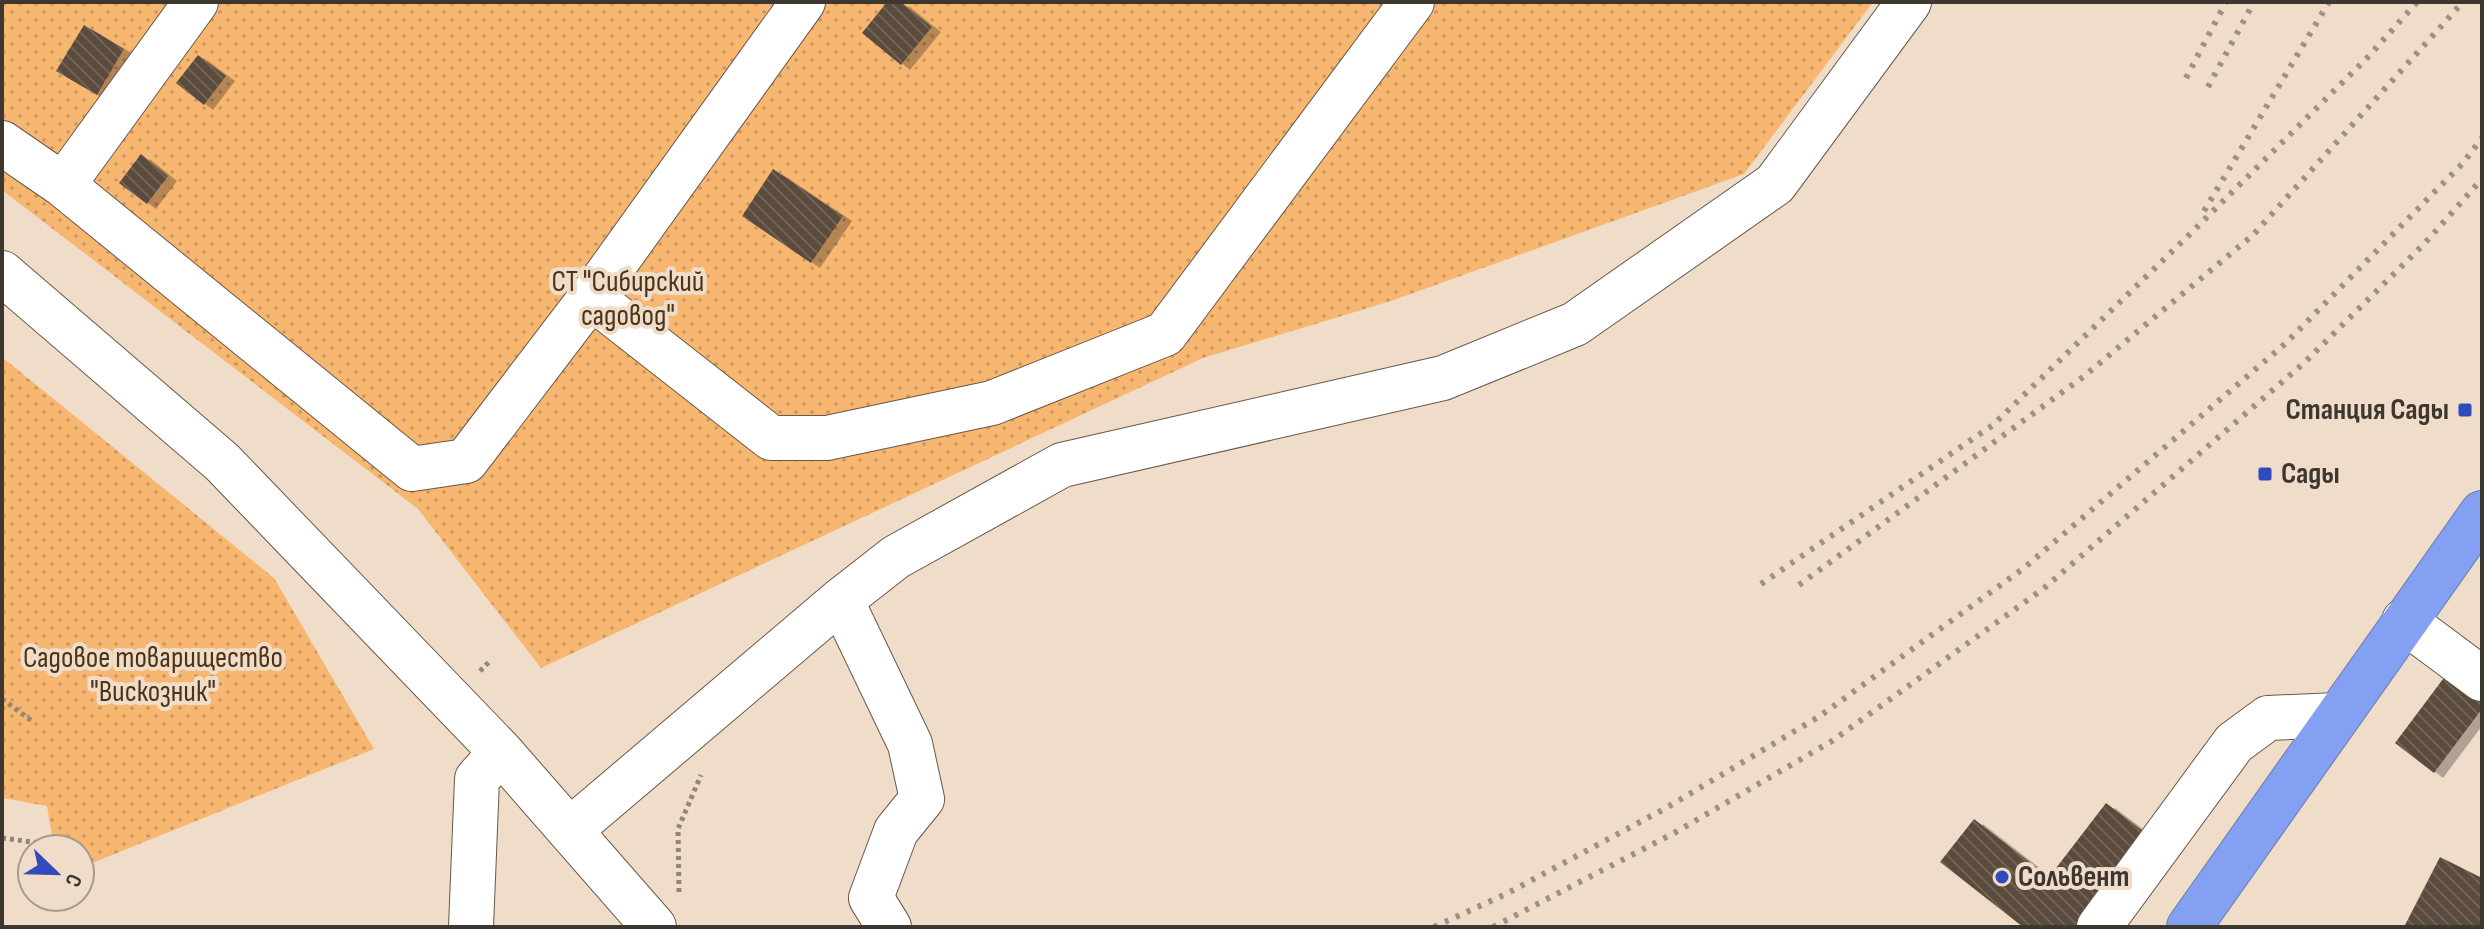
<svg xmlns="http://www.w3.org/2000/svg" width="2484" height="929" font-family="'Sofia Sans Condensed',sans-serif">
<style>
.green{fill:url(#green-dots)}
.building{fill:url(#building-back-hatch);filter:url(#shadow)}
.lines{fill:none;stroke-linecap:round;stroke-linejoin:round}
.minor-casing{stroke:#685849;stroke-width:46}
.highway-casing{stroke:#6c7baf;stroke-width:46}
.path{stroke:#928679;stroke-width:5;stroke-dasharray:4 4;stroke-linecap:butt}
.minor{stroke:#fff;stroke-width:44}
.highway{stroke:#84a0f3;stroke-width:44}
.rail{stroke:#9e9183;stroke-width:6;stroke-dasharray:4 8;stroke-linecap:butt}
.poi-dot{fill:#314bbc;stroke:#efddca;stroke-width:3}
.labels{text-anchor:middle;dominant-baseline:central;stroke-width:8;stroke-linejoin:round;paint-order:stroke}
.park-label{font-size:30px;fill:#4e3416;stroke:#efddca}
.poi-label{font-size:30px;font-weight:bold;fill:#3e3730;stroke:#efddca;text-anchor:start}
</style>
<defs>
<pattern id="green-dots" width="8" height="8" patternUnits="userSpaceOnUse" patternTransform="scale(2)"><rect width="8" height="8" fill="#f7b771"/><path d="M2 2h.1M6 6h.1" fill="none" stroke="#c9965d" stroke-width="1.8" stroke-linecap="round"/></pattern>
<pattern id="building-back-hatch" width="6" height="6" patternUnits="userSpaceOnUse" patternTransform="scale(2)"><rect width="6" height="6" fill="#5a4b3c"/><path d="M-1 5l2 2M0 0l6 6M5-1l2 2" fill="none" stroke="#6f6357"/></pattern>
<filter id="shadow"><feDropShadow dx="9" dy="5" stdDeviation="0" flood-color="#0004"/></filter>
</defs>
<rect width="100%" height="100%" fill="#efddca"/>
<!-- green -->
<path class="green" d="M 2,2 L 1873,2 L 1744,174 L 1391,301 L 1203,358 L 541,668 L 418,509 L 2,190 Z
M 2,357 L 274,578 L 374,749 L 80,868 L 80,849 L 54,849 L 47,806 L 2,798 Z"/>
<!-- building -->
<path class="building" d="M 887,2 L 901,2 L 932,27 L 901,65 L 862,33 Z
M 84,25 L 124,49 L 97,95 L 56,71 Z
M 198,55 L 226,76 L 204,105 L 176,83 Z
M 141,154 L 168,176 L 147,204 L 119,183 Z
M 773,169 L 843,216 L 811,263 L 742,216 Z
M 2449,671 L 2482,695 L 2482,709 L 2434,773 L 2395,743 Z
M 2106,803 L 2151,837 L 2081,927 L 2023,927 L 1940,862 L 1974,819 L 2041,871 L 2053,872 Z
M 2440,857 L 2482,878 L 2482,927 L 2404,927 Z"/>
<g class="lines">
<!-- minor casing -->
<g class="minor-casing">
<path id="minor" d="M 2,143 L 63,185 L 412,469 L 466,461 L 591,297 L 803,2
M 63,185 L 196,2
M 2,273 L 222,462 L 501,752 L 654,927
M 591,297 L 771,438 L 827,438 L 992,403 L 1165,334 L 1412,2
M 841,600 L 910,744 L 922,799 L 896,831 L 871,898 L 889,927
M 2404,621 L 2482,679
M 570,830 L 841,600 L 896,557 L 1062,465 L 1443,378 L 1575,324 L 1775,184 L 1909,2
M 471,927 L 477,779 L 501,752
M 2099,927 L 2234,743 L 2268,718 L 2337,715"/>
</g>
<!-- highway casing -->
<g class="highway-casing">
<path id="highway" d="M 2189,927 L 2482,513"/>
</g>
<!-- path -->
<path class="path" d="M 480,671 L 490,661
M 2,699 L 32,721
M 2,838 L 47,844
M 679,892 L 678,829 L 701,775"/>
<!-- minor -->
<use href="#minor" class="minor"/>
<!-- highway -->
<use href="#highway" class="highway"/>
<!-- rail -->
<path class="rail" d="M 2186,78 L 2226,2
M 2208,87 L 2254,2
M 2204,211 L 2329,2
M 1761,584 L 1993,425 L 2190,234 L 2369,56 L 2417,2
M 1799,585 L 2083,377 L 2253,235 L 2463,2
M 1434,927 L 1506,894 L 1666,808 L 1820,716 L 2024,568 L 2286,343 L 2463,163 L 2482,138
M 1493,927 L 1676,832 L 1832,741 L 2043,589 L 2304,363 L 2424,244 L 2482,179"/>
</g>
<!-- markers -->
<g class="poi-dot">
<rect x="2457" y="402" width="16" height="16" rx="4"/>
<rect x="2257" y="466" width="16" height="16" rx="4"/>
<circle cx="2002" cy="877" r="8"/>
</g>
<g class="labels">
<!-- park labels -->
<g class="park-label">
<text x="628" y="282">СТ "Сибирский<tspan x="628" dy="34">садовод"</tspan></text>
<text x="153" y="658">Садовое товарищество<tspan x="153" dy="34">"Вискозник"</tspan></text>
</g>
<!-- poi labels -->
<g class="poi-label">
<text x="2449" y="410" text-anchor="end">Станция Сады</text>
<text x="2281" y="474">Сады</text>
<text x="2018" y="877">Сольвент</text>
</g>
</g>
<!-- border -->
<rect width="2484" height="929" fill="none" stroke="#3e3730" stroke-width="8"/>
<!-- north arrow -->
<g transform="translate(56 873) rotate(113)"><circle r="38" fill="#efddca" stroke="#a89b8c" stroke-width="2"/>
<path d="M0-6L14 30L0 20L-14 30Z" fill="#314bbc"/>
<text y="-12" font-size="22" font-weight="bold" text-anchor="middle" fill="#3e3730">С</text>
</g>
</svg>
